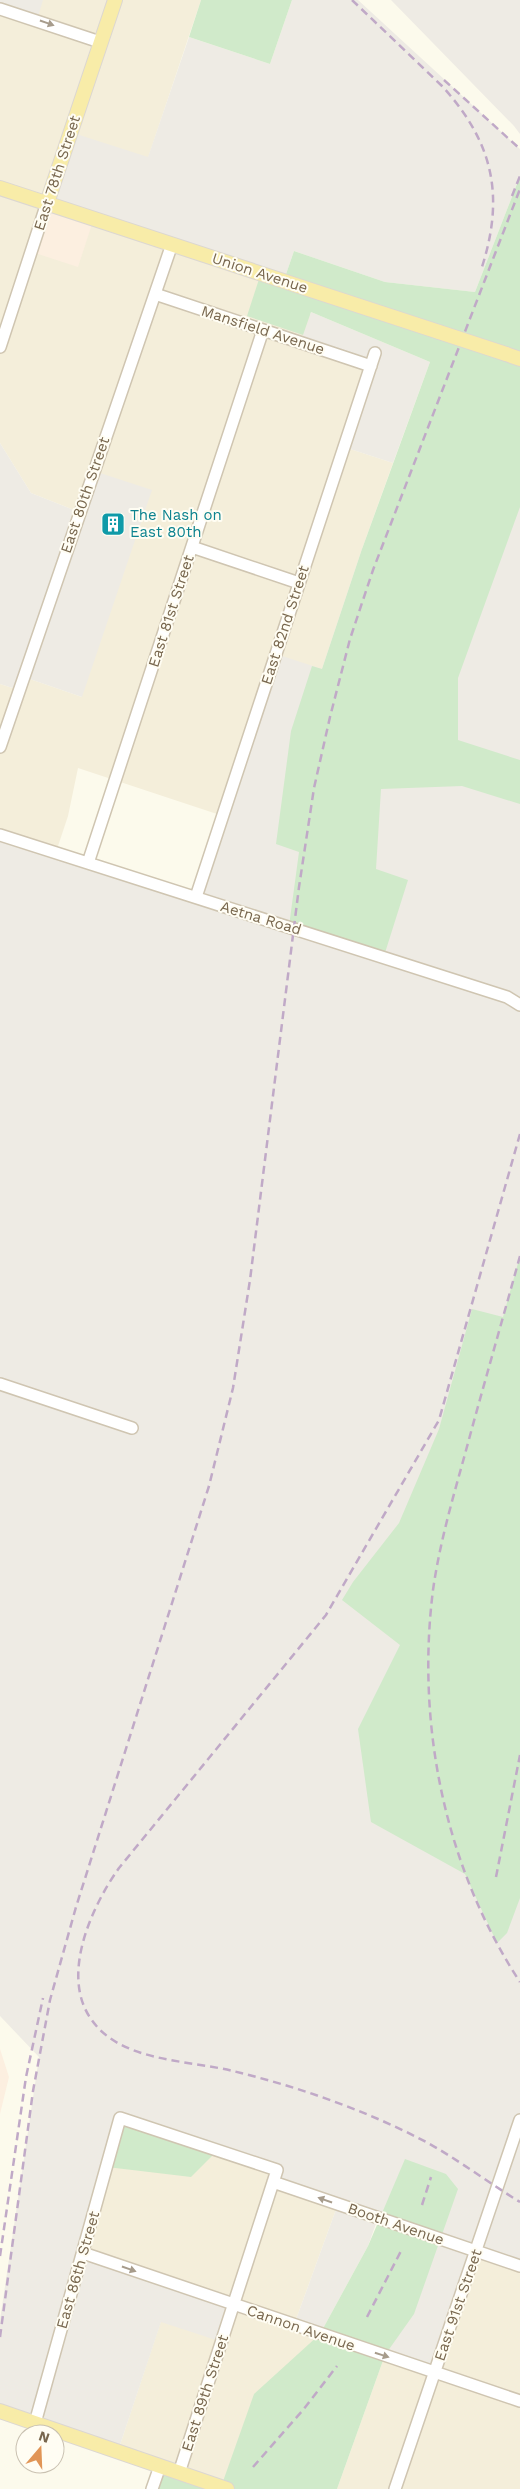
<svg xmlns="http://www.w3.org/2000/svg" width="520" height="2489" font-family="'Work Sans',sans-serif">
<style>
.residential{fill:#f4eeda}
.commercial{fill:#fcefe0}
.industrial{fill:#eeebe4}
.green{fill:#d0eaca}
.lines{fill:none;stroke-linecap:round;stroke-linejoin:round}
.minor-casing{stroke:#cfc5b1;stroke-width:14}
.major-casing{stroke:#dcd7d1;stroke-width:16}
.minor{stroke:#fff;stroke-width:11}
.major{stroke:#f8eca8;stroke-width:14}
.rail{stroke:#c0a9c7;stroke-width:2.5;stroke-dasharray:8 5;stroke-linecap:butt}
.major-bridge-casing{stroke:#dcd7d1;stroke-width:16;stroke-linecap:butt}
.major-bridge{stroke:#f8eca8;stroke-width:14}
.oneway{fill:#a79c8c}
.labels{text-anchor:middle;dominant-baseline:central;stroke-width:4;stroke-linejoin:round;paint-order:stroke}
.street-label{font-size:15px;fill:#78674e;stroke:#fffdf3}
.culture-label{font-size:15px;fill:#0d838f;stroke:#fffdf3;text-anchor:start}
</style>
<rect width="100%" height="100%" fill="#fcfaec"/>
<!-- residential -->
<path class="residential" d="M 0,0 L 201,0 L 148,158 L 94,218 L 261,273 L 371,366 L 344,447 L 393,463 L 362,549 L 322,669 L 223,816 L 78,768 L 68,816 L 56,852 L 0,835 L 0,684 L 19,690 L 24,677 L 82,697 L 79,512 L 31,493 L 0,443 Z
M 218,2150 L 277,2170 L 338,2204 L 294,2325 L 320,2334 L 221,2487 L 118,2451 L 161,2321 L 222,2341 L 83,2253 L 107,2167 Z
M 476,2251 L 520,2266 L 520,2489 L 337,2489 L 385,2355 Z"/>
<!-- commercial -->
<path class="commercial" d="M 47,203 L 94,218 L 78,267 L 32,252 Z
M 0,2049 L 9,2077 L 0,2114 Z"/>
<!-- industrial -->
<path class="industrial" d="M 0,0 L 43,0 L 37,20 L 0,9 Z
M 292,0 L 358,0 L 520,149 L 520,176 L 475,292 L 385,282 L 294,251 L 284,280 L 47,203 L 70,132 L 148,157 L 189,37 L 270,64 Z
M 391,0 L 520,0 L 520,134 L 514,126 Z
M 311,312 L 430,362 L 393,463 L 344,447 L 370,366 L 300,343 Z
M 520,387 L 520,2266 L 477,2251 L 436,2372 L 385,2355 L 378,2218 L 368,2246 L 320,2334 L 294,2325 L 338,2204 L 273,2182 L 277,2170 L 120,2118 L 83,2253 L 234,2305 L 222,2342 L 161,2322 L 118,2451 L 0,2411 L 0,2320 L 39,2057 L 0,2016 L 0,835 L 196,897 L 276,654 L 322,669 L 362,549 Z
M 0,443 L 31,493 L 79,512 L 94,471 L 152,490 L 82,697 L 24,677 L 19,690 L 0,684 Z"/>
<!-- green -->
<path class="green" d="M 201,0 L 292,0 L 270,64 L 189,37 Z
M 520,176 L 520,507 L 458,678 L 458,740 L 520,760 L 520,804 L 462,786 L 381,789 L 376,869 L 408,880 L 384,956 L 289,926 L 299,852 L 276,844 L 291,731 L 312,666 L 322,669 L 362,549 L 430,362 L 311,312 L 303,335 L 247,316 L 261,273 L 284,280 L 294,251 L 385,282 L 475,292 Z
M 520,1256 L 520,1898 L 507,1933 L 497,1943 L 465,1874 L 371,1822 L 358,1729 L 400,1645 L 342,1600 L 353,1582 L 399,1523 L 439,1429 L 472,1309 L 503,1317 Z
M 120,2118 L 218,2150 L 191,2177 L 107,2167 Z
M 405,2159 L 446,2174 L 458,2189 L 414,2314 L 385,2355 L 337,2489 L 152,2489 L 160,2466 L 221,2487 L 254,2394 L 320,2334 L 368,2246 Z"/>
<g class="lines">
<!-- minor casing -->
<g class="minor-casing">
<path id="minor" d="M 0,9 L 100,42
M 155,294 L 371,366
M 0,347 L 47,203
M 192,547 L 299,583
M 0,747 L 172,244
M 0,835 L 507,997 L 520,1005
M 88,863 L 263,330
M 196,897 L 375,353
M 0,1384 L 132,1428
M 273,2182 L 520,2266
M 83,2253 L 520,2401
M 35,2423 L 120,2118 L 277,2170 L 179,2473
M 152,2489 L 160,2466
M 395,2489 L 520,2120"/>
</g>
<!-- major casing -->
<g class="major-casing">
<path id="major" d="M 0,188 L 439,332
M 47,203 L 115,0
M 506,354 L 520,359
M 0,2411 L 227,2489"/>
</g>
<!-- minor -->
<use href="#minor" class="minor"/>
<!-- major -->
<use href="#major" class="major"/>
<!-- rail -->
<path class="rail" d="M 352,0 L 442,86 C 494,143 505,197 481,270
M 444,80 L 520,149
M 512,196 L 520,176
M 520,1134 L 439,1420 L 326,1615 L 119,1868 C 92,1906 60,1975 91,2019 C 120,2062 188,2060 233,2071 C 299,2087 368,2111 428,2143 C 460,2161 489,2183 520,2202
M 520,1256 C 503,1318 485,1380 468,1443 C 455,1491 440,1540 433,1590 C 416,1725 445,1868 520,1982
M 496,1877 L 520,1755
M 422,2205 L 431,2177
M 0,2256 L 26,2077 L 43,1998
M 367,2317 L 402,2249
M 0,2337 L 33,2091 L 50,2000 L 76,1907 L 209,1486 L 233,1388 L 250,1280 L 299,887 L 314,788 L 330,717 L 350,639 L 373,570 L 520,189
M 253,2467 L 303,2410 L 337,2366"/>
<!-- major-bridge casing -->
<g class="major-bridge-casing">
<path id="major-bridge" d="M 439,332 L 506,354"/>
</g>
<!-- major-bridge -->
<use href="#major-bridge" class="major-bridge"/>
</g>
<!-- one-way arrows -->
<defs><path id="oneway-solid" d="M-6-.8H1V-3.2L6.5 0L1 3.2V.8H-6Z" transform="scale(1.25)"/></defs>
<g class="oneway">
<use href="#oneway-solid" transform="translate(47 23) rotate(19)"/>
<use href="#oneway-solid" transform="translate(325 2200) rotate(-161)"/>
<use href="#oneway-solid" transform="translate(129 2269) rotate(19)"/>
<use href="#oneway-solid" transform="translate(382 2355) rotate(18)"/>
</g>
<!-- icons -->
<defs>
<g id="building-square" transform="scale(1.25)"><rect x="-9" y="-9" width="18" height="18" rx="4" fill="#0f9aa8" stroke="#fffdf3"/><path d="M-4-6H4V6H1V3H-1V6H-4ZM-2.5-4.3h1.7v1.8h-1.7ZM.8-4.3h1.7v1.8H.8ZM-2.5-1h1.7V.8h-1.7ZM.8-1h1.7V.8H.8Z" fill="#fff"/></g>
</defs>
<g fill-rule="evenodd">
<use href="#building-square" x="113" y="524"/>
</g>
<g class="labels">
<!-- street labels -->
<g class="street-label">
<text transform="translate(57 173) rotate(-72)">East 78th Street</text>
<text transform="translate(260 273) rotate(18)">Union Avenue</text>
<text transform="translate(263 330) rotate(18)">Mansfield Avenue</text>
<text transform="translate(85 495) rotate(-71)">East 80th Street</text>
<text transform="translate(171 611) rotate(-72)">East 81st Street</text>
<text transform="translate(285 625) rotate(-72)">East 82nd Street</text>
<text transform="translate(261 918) rotate(17)">Aetna Road</text>
<text transform="translate(396 2224) rotate(19)">Booth Avenue</text>
<text transform="translate(78 2270) rotate(-74)">East 86th Street</text>
<text transform="translate(458 2305) rotate(-71)">East 91st Street</text>
<text transform="translate(301 2328) rotate(19)">Cannon Avenue</text>
<text transform="translate(205 2393) rotate(-72)">East 89th Street</text>
</g>
<!-- culture labels -->
<g class="culture-label">
<text x="130" y="515">The Nash on<tspan x="130" dy="17">East 80th</tspan></text>
</g>
</g>
<!-- north arrow -->
<g transform="translate(40 2449) rotate(19)"><circle r="24" fill="#fffdf3" stroke="#c9c1b1"/>
<path d="M0-4L9 19L0 12L-9 19Z" fill="#e19556"/>
<text y="-8" font-size="14" font-weight="bold" text-anchor="middle" fill="#78674e">N</text>
</g>
</svg>
